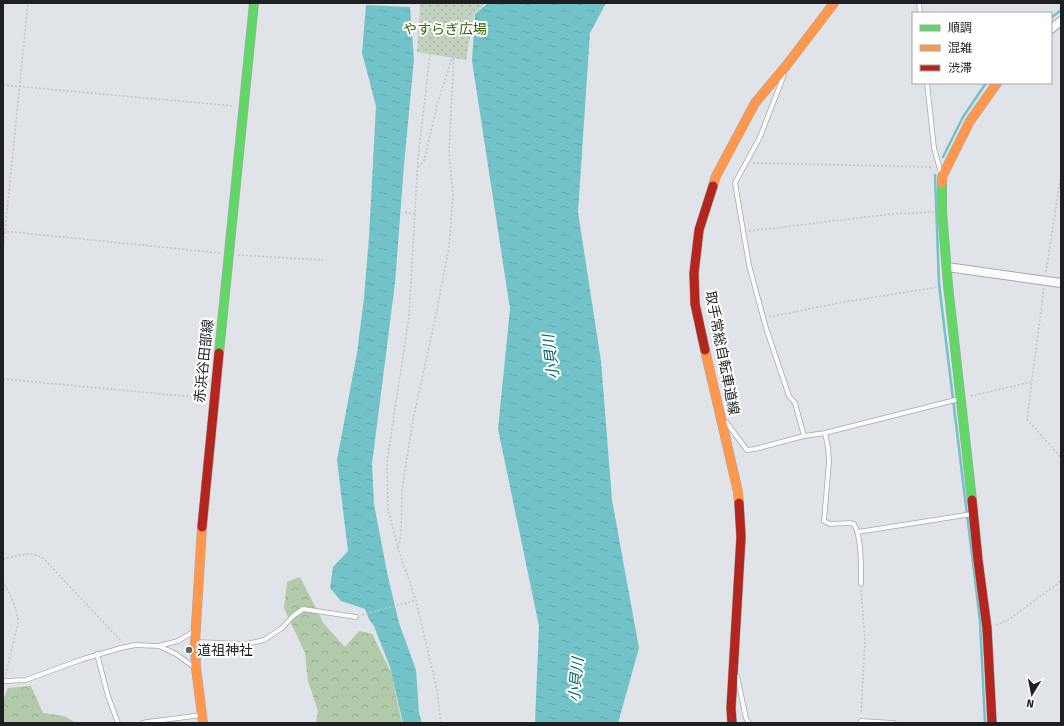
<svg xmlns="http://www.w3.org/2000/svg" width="1064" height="726" font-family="'Fira Sans','Noto Sans JP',sans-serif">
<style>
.grass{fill:url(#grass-dots)}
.forest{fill:url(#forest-crowns)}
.water{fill:url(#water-ripples)}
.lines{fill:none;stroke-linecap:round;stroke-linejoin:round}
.stream{stroke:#72c3c8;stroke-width:2.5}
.lane-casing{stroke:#a6a9ad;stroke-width:5.5}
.street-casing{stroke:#a6a9ad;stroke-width:10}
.fast-casing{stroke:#a6a9ad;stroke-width:10}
.slow-casing{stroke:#a6a9ad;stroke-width:10}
.jam-casing{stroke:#a6a9ad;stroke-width:10}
.path{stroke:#c2c4c6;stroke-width:1.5;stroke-dasharray:2 2;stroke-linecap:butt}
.lane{stroke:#fafbfc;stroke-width:4}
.street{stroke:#fafbfc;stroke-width:8}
.fast{stroke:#63d668;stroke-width:9}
.slow{stroke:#ff974d;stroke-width:9}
.jam{stroke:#b3261e;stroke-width:9}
.poi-dot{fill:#616467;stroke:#fff;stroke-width:1.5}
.labels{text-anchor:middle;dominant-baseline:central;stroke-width:4;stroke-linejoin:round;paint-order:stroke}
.park-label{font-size:14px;fill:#306403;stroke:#fff}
.street-label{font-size:14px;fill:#1d1f22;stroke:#fff}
.poi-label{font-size:14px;fill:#1d1f22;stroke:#fff;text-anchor:start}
.water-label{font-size:15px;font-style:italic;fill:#006569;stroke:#fff}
</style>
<defs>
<pattern id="grass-dots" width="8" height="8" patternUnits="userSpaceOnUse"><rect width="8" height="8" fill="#c2d2be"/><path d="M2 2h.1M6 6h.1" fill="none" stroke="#a6b4a3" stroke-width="1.8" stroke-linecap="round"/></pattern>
<pattern id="forest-crowns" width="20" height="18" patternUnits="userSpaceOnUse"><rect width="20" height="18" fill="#b1caa9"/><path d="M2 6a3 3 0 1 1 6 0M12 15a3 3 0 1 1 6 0" fill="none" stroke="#98ad91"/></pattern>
<pattern id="water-ripples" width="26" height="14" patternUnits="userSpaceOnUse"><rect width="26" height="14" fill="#72c3c8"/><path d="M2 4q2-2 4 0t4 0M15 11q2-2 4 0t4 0" fill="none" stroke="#62a7ac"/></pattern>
</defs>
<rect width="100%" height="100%" fill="#e0e3e8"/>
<!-- grass -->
<path class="grass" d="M 420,3 L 486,3 L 474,14 L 466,60 L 417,52 Z"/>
<!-- forest -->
<path class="forest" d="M 300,577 L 324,624 L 345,647 L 359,631 L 372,634 L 391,672 L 402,723 L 316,723 L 318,711 L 308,681 L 305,653 L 284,608 L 287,582 Z
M 31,686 L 43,713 L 64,716 L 76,723 L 3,723 L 3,700 L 8,688 Z"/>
<!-- water -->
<path class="water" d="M 488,3 L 606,3 L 590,33 L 578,212 L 601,361 L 612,500 L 639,648 L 618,723 L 535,723 L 539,626 L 498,429 L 510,309 L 472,61 L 475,14 Z
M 366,5 L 410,7 L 414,59 L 404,165 L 395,283 L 372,464 L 374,504 L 387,572 L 399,623 L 416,670 L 419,713 L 422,723 L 403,723 L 390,667 L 374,626 L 369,619 L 365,609 L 341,601 L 330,588 L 333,567 L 348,551 L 337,460 L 357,353 L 364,298 L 369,237 L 376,106 L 362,53 Z"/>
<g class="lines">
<!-- stream -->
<path class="stream" d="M 1051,18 L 1061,10
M 943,157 L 963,117 L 986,83
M 935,175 L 939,284 L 980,621 L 985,723"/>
<!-- lane casing -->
<g class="lane-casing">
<path id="lane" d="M 919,3 L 920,13
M 784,75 L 760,137 L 735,183 L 749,265 L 766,328 L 789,396 L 795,403 L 804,436
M 927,83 L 934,148 L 941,173
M 726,422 L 747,450 L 755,449 L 804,436 L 825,433 L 959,399
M 825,433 L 828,447 L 829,462 L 824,521 L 830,524 L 849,523 L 854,524 C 862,536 861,569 861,584
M 858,532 L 972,514
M 193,632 L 178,641 L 159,646 L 176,654 L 194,667
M 196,642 L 246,644 L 264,640 L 282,628 L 293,616 L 303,609 L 356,617
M 97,654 L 108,696 L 118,723
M 737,676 L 746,718 L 749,723
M 5,681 L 26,680 L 83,659 L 121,648 L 135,645 L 159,646
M 143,723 L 147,722 L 202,715
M 860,723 L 861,721 L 894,723"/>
</g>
<!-- street casing -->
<g class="street-casing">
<path id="street" d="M 1051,29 L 1061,21
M 947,267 L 1061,283"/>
</g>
<!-- fast casing -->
<g class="fast-casing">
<path id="fast" d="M 942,183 L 942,211 L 948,285 L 972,500
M 219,353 L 254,3"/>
</g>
<!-- slow casing -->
<g class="slow-casing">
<path id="slow" d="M 942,183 L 942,177 L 970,121 L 997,83
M 713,186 L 716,176 L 755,103 L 786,66 L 834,3
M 705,350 L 738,492 L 739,503
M 202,527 L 195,642 L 196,668 L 203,723"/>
</g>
<!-- jam casing -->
<g class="jam-casing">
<path id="jam" d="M 705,350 L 695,304 L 694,273 L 699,230 L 713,186
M 972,500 L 978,560 L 987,628 L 992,723
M 202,527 L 219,353
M 732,723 L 731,708 L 741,537 L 739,503"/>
</g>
<!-- path -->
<path class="path" d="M 436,3 L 418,158 L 409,317 L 387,461 L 388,509 L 398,548 L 416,600 L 437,690 L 441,723
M 433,39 L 455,3
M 3,85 L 234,106
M 753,163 L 933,167
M 418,167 L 424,161 L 437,105 L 453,55
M 405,212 L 415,214
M 3,231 L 220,253
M 749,231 L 892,214 L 933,212
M 3,250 L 28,3
M 238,255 L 323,260
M 1046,272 L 1061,174
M 1044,288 L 1027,419 L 1061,458
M 769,317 L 838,303 L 938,287
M 3,379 L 205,398
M 971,396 L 1031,382
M 398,547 L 401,535 L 402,491 L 407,457 L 414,415 L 435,320 L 449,247 L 453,195 L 449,153 L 454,52 L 461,26 L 472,10 L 479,3
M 3,559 C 19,556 31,549 45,560 L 122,642
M 3,581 C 10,594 17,607 18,623 L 6,674
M 861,590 L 865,640 L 861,714
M 362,615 L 416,600
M 996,625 L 1008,620 L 1061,581"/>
<!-- lane -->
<use href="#lane" class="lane"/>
<!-- street -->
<use href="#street" class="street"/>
<!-- fast -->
<use href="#fast" class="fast"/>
<!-- slow -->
<use href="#slow" class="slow"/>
<!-- jam -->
<use href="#jam" class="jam"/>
</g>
<!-- markers -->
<circle class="poi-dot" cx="189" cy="650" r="4"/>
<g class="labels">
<!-- park labels -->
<g class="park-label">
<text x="445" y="29">やすらぎ広場</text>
</g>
<!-- street labels -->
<g class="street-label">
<text transform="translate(722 353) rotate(79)">取手常総自転車道線</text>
<text transform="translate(204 361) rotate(-84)">赤浜谷田部線</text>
</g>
<!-- poi labels -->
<g class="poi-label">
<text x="197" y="650">道祖神社</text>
</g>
<!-- water labels -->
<g class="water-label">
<text transform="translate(551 357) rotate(-97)">小貝川</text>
<text transform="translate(576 680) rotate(-85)">小貝川</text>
</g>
</g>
<!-- border -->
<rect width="1064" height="726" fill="none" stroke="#1d1f22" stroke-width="8"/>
<!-- legend -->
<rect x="912" y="12" width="140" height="72" fill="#ffffff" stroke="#a5a5a7"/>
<rect x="920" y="25" width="20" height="6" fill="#63d668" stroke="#a5a5a7"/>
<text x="948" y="32" font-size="12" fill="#1d1f22">順調</text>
<rect x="920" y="45" width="20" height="6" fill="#ff974d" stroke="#a5a5a7"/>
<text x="948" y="52" font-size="12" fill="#1d1f22">混雑</text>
<rect x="920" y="65" width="20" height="6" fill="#b3261e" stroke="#a5a5a7"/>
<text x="948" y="72" font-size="12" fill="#1d1f22">渋滞</text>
<!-- north arrow -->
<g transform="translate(1032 694) rotate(190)" stroke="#ffffff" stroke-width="3" paint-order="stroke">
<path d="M0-3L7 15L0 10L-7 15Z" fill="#1d1f22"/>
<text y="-6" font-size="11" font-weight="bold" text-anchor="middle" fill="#1d1f22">N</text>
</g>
</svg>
